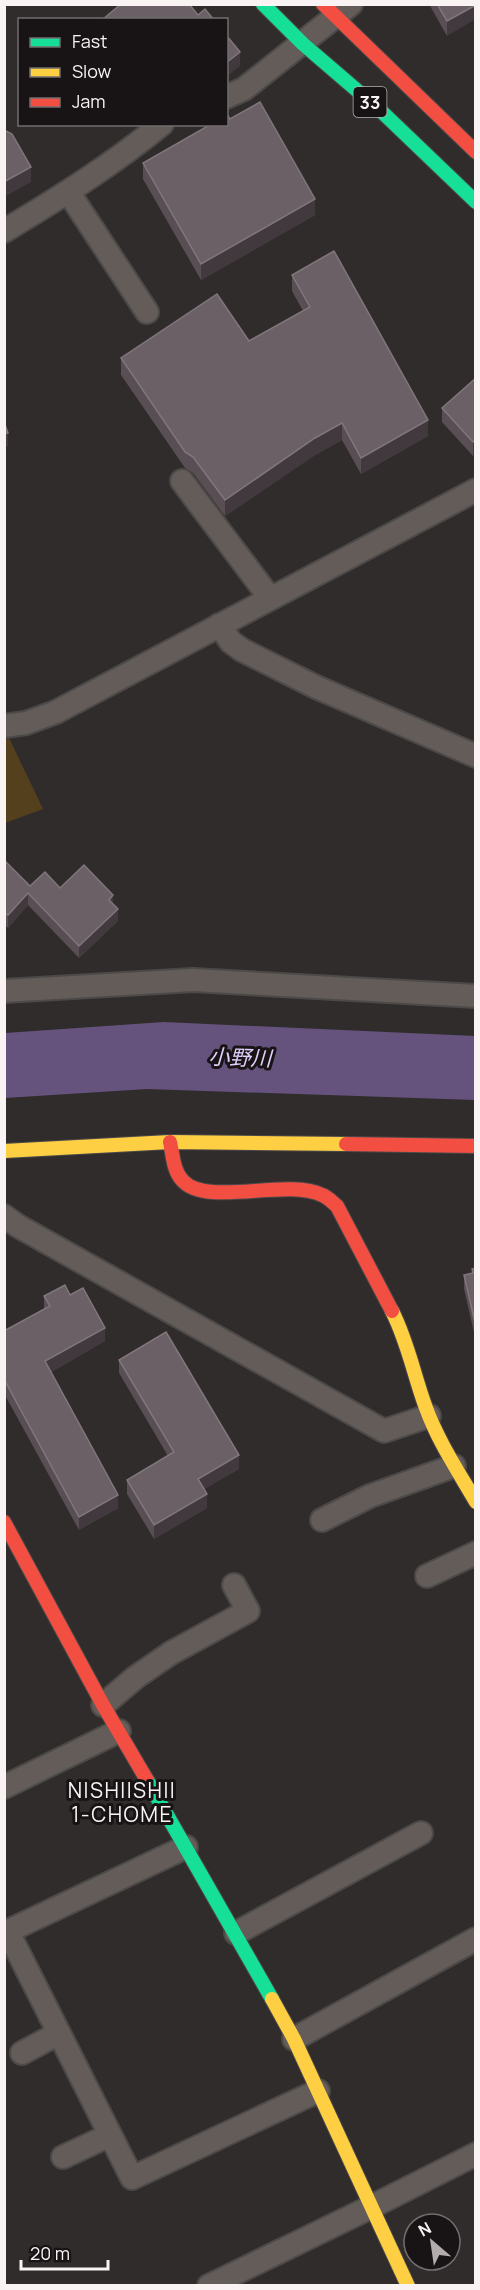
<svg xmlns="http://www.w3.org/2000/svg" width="480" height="2290" font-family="Manrope,'Noto Sans JP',sans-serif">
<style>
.green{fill:#54401d}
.water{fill:#65537e}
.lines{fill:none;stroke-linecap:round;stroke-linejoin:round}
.street-casing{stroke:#4c4949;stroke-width:26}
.fast-casing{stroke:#4c4949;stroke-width:16}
.slow-casing{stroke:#4c4949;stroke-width:16}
.jam-casing{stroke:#4c4949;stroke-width:16}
.street{stroke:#635c58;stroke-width:22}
.fast{stroke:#16e098;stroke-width:14}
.slow{stroke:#ffcf43;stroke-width:14}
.jam{stroke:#f24e42;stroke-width:14}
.wall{fill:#584e54}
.shaded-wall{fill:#41393d}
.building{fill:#6a6065;stroke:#80777c;stroke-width:1.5}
.labels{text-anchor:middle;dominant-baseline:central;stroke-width:6;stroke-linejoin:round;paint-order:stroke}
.shield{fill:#181314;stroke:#b6b0b1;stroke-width:1.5}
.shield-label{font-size:18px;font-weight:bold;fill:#faf3f4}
.water-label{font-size:21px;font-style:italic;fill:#e1d0fd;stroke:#181314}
.neighbourhood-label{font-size:21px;letter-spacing:1.5px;fill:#faf3f4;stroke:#181314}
</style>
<rect width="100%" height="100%" fill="#312c2c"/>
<!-- green -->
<path class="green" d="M 5,738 L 9,738 L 43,809 L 5,823 Z"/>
<!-- water -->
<path class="water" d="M 164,1022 L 475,1036 L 475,1100 L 147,1089 L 5,1098 L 5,1033 Z"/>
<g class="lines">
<!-- street casing -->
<g class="street-casing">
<path id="street" d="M 226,97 L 244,89 L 351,4
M 69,193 L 147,312
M 4,231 C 59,198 112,165 162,124
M 182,481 L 270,598
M 219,625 L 231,642 L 242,650 L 316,687 L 476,756
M 4,726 L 26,723 L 56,712 L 476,490
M 4,991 L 193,980 L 476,996
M 4,1216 L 18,1226 L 384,1431 L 429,1416
M 322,1520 L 370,1496 L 454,1466
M 427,1576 L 476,1553
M 103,1705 L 136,1677 L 171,1653 L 248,1611 L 234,1585
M 4,1787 L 119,1731
M 8,1932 L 132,2178 L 318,2091
M 4,1933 L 186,1847
M 236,1933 L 421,1833
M 294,2039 L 476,1939
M 22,2053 L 59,2033
M 63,2157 L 110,2135
M 209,2286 L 371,2207 L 476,2154"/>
</g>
<!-- fast casing -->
<g class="fast-casing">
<path id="fast" d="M 263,4 L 303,44 L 381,111 L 476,202
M 147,1780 L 272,1999"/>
</g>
<!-- slow casing -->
<g class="slow-casing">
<path id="slow" d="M 4,1151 L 170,1142 L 346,1144
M 392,1311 C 408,1342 414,1376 426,1408 C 438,1441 458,1471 476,1502
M 272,1999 L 294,2039 L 408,2286"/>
</g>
<!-- jam casing -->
<g class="jam-casing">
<path id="jam" d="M 323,4 L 476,152
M 170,1142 C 173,1155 173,1171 183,1181 C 207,1207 286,1178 322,1195 C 328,1197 332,1202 337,1206 L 392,1311
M 346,1144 L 476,1146
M 4,1522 L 103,1705 L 147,1780"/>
</g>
<!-- street -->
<use href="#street" class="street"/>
<!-- fast -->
<use href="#fast" class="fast"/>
<!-- slow -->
<use href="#slow" class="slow"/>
<!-- jam -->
<use href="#jam" class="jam"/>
</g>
<!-- wall -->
<path class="wall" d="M 429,4 L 476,4 L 447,36 Z
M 230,119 L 315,215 L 201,280 L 143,179 L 143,163 L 207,127 L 207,124 Z
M 292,275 L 428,436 L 361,474 L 342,440 L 315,455 L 225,516 L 193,473 L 185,468 L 121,375 L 121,358 L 249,341 L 303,311 L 292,291 Z
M 476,378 L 476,453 L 473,456 L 442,422 L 442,408 Z
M 4,860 L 30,886 L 60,888 L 113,904 L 118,921 L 79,958 L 28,905 L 8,928 L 6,926 L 4,928 Z
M 476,1268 L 476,1341 L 464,1289 L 464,1275 L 472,1273 L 472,1269 Z
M 70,1295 L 105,1341 L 51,1372 L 118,1508 L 79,1530 L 6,1397 L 4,1331 L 44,1309 L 44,1296 Z
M 119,1360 L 239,1469 L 204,1489 L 207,1508 L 154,1539 L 127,1494 L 127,1480 L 168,1456 L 119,1373 Z"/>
<!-- shaded-wall -->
<path class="shaded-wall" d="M 476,5 L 476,19 L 447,36 L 447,21 Z
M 240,52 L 240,66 L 226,77 L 226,63 Z
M 31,167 L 31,182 L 4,197 L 4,182 Z
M 315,199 L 315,215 L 201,280 L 201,264 Z
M 428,420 L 428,436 L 361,474 L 361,458 Z
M 342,423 L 342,440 L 315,455 L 225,516 L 225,500 L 315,438 Z
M 8,433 L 8,446 L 4,448 L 4,434 Z
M 476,439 L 476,453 L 473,456 L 473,442 Z
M 28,893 L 28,905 L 8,928 L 8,915 Z
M 113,895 L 113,907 L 109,900 Z
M 118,909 L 118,921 L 79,958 L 79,946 Z
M 6,914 L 6,926 L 4,928 L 4,915 Z
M 105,1328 L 105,1341 L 45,1375 L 45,1361 Z
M 6,1383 L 6,1397 L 4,1397 L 4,1384 Z
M 239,1455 L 239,1469 L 198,1493 L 198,1479 Z
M 207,1494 L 207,1508 L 154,1539 L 154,1525 Z
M 118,1495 L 118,1508 L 79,1530 L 79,1517 Z"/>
<!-- building -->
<path class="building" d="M 121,4 L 189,4 L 198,15 L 205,9 L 214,20 L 102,20 Z
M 437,4 L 476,4 L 476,5 L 447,21 Z
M 226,35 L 240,52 L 226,63 Z
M 260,102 L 315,199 L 201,264 L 143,163 L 208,126 L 207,124 L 226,124 L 226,113 L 230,119 Z
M 4,130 L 12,134 L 31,167 L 4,182 Z
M 334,251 L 428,420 L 361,458 L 342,423 L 315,438 L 225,500 L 193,457 L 185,452 L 121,358 L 217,294 L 249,341 L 310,307 L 292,275 Z
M 476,378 L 476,439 L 473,442 L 442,408 Z
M 4,422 L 8,433 L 4,434 Z
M 4,860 L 30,886 L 45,872 L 60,888 L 84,865 L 113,895 L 109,900 L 118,909 L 79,946 L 28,893 L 8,915 L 6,914 L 4,915 Z
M 476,1268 L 476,1327 L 464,1275 L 473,1273 L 472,1269 Z
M 65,1285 L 70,1295 L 83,1288 L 105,1328 L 45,1361 L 118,1495 L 79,1517 L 6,1383 L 4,1384 L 4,1331 L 50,1306 L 44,1296 Z
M 166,1332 L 239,1455 L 198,1479 L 207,1494 L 154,1525 L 127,1480 L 174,1452 L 119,1360 Z"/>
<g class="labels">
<!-- shield labels -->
<rect class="shield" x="353.5" y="87" width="33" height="30" rx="4.5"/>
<g class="shield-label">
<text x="370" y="102">33</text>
</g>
<!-- water labels -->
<g class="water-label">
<text transform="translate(240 1057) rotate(2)">小野川</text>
</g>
<!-- neighbourhood labels -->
<g class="neighbourhood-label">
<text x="122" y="1790">NISHIISHII<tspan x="122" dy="24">1-CHOME</tspan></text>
</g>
</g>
<!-- border -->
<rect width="480" height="2290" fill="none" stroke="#faf3f4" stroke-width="12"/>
<!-- legend -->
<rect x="18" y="18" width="210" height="108" fill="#181314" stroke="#726d6e" stroke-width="1.5"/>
<rect x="30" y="38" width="30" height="9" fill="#16e098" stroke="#726d6e" stroke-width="1.5"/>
<text x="72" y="48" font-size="18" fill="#faf3f4">Fast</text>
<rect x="30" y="68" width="30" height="9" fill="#ffcf43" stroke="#726d6e" stroke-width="1.5"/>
<text x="72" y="78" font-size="18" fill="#faf3f4">Slow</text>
<rect x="30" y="98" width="30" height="9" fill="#f24e42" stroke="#726d6e" stroke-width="1.5"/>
<text x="72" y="108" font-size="18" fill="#faf3f4">Jam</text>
<!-- north arrow -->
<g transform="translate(432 2242) rotate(331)"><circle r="28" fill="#181314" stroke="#726d6e" stroke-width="1.5"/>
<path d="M0-4.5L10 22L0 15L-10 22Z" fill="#b4adae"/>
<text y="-9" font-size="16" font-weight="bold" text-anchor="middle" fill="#faf3f4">N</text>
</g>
<!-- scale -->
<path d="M21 2260v9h87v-9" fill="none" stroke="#faf3f4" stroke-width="3"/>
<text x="30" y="2260" font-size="18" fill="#faf3f4" stroke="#181314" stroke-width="4.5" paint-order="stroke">20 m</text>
</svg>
